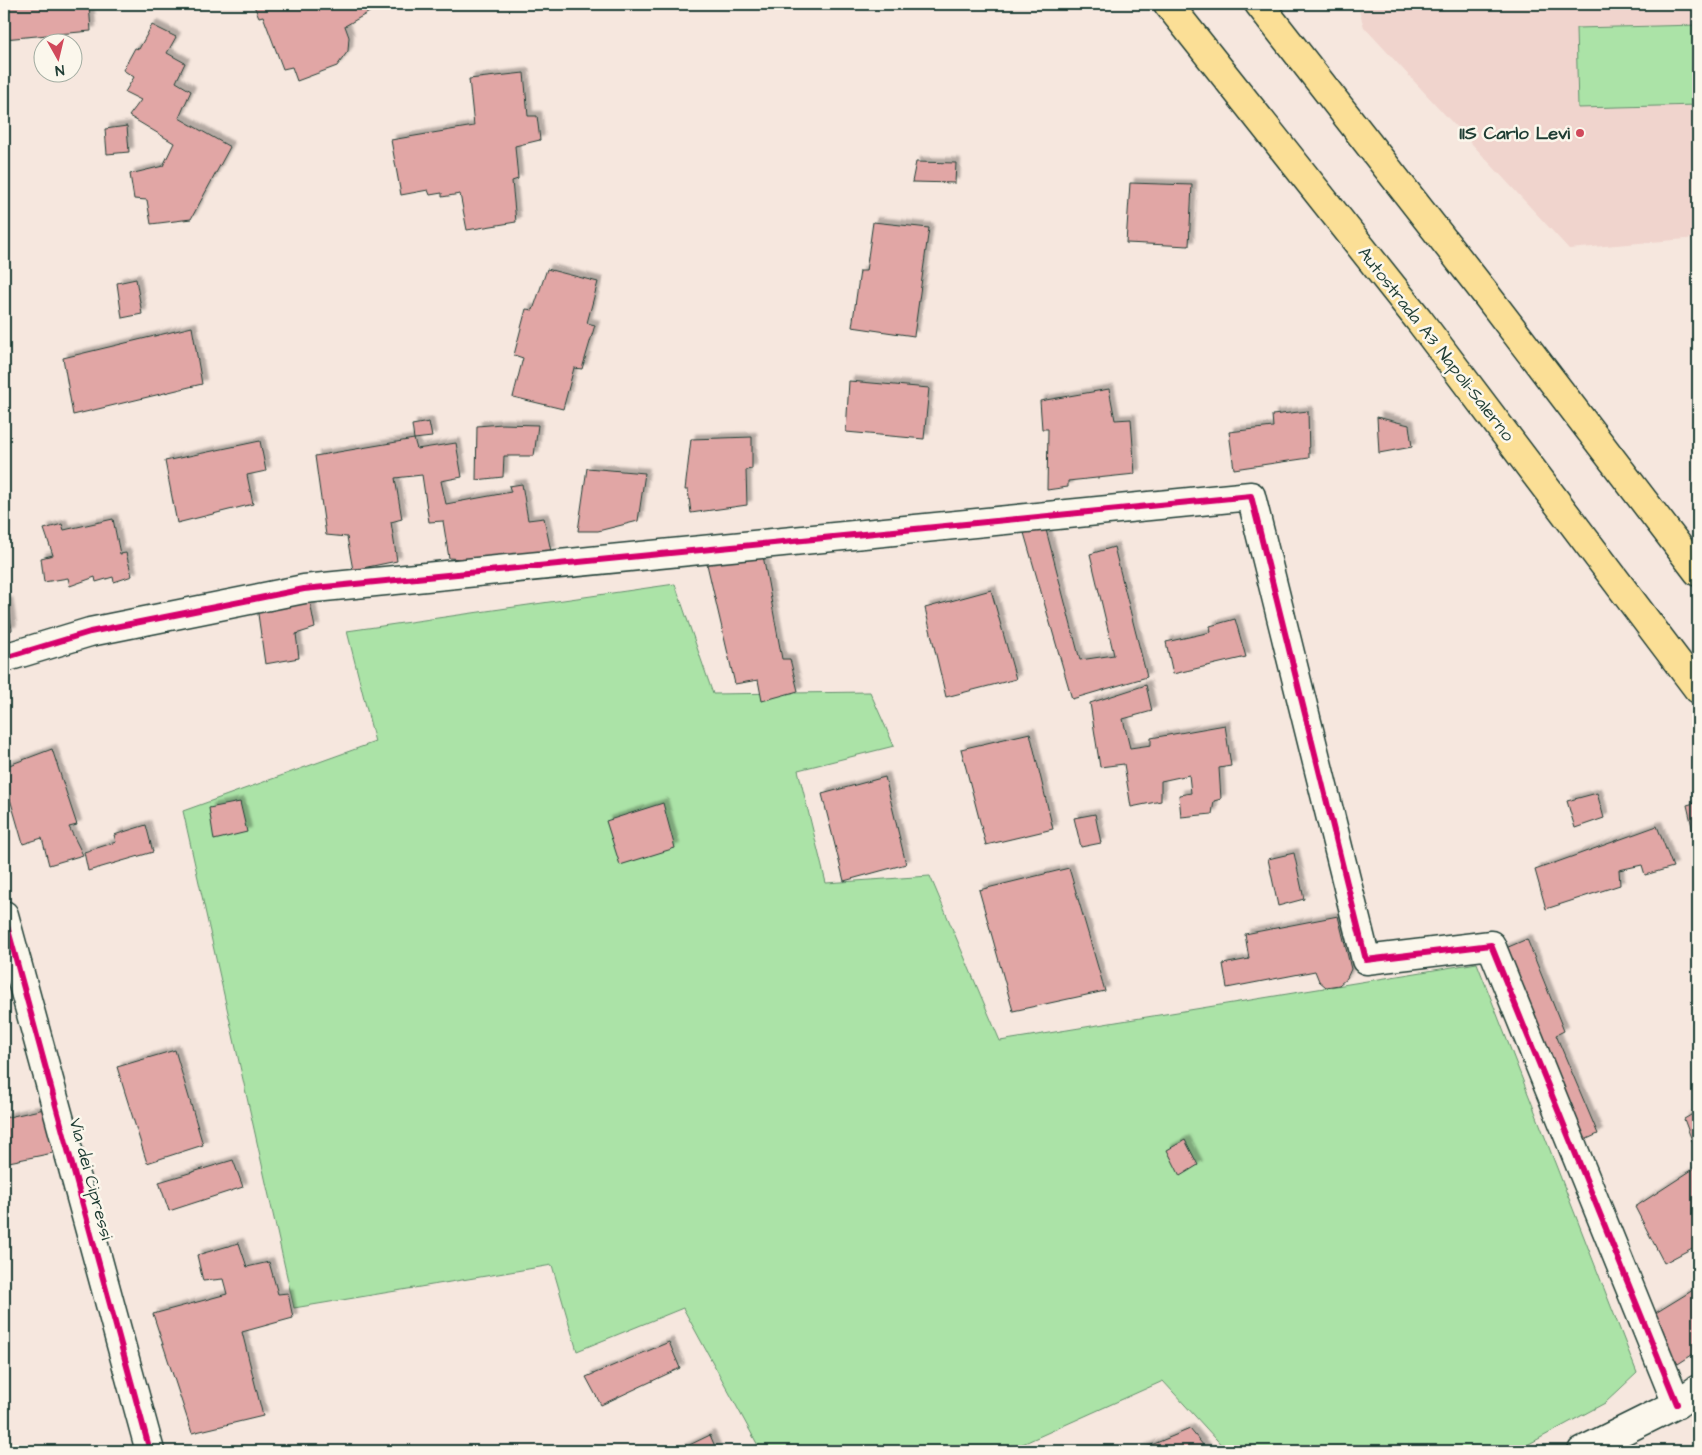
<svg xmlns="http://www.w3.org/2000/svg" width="1702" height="1455" font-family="'Architects Daughter',sans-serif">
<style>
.built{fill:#f0d4cd}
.green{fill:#abe3a7;stroke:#65906e}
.building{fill:#e1a6a5;stroke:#1f3d34;filter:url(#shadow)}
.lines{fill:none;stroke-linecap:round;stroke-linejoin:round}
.street-casing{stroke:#1f3d34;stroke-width:31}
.highway-casing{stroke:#1f3d34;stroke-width:31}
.street{stroke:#fbf7ec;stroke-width:28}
.highway{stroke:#fbdf96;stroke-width:28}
.cycleway-casing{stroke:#fbf7ec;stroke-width:9}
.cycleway{stroke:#d6006c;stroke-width:6}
.poi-dot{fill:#d1495b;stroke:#fbf7ec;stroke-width:2}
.labels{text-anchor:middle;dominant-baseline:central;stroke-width:5;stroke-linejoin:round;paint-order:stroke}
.poi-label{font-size:18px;font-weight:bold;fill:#1f3d34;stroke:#fbf7ec;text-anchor:end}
.street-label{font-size:18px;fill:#1f3d34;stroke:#fbf7ec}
</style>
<defs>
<filter id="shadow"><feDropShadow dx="4.5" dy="-4.5" stdDeviation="1" flood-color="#0004"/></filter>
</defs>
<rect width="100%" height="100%" fill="#f6e7de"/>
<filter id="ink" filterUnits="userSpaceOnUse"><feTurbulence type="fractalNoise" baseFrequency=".02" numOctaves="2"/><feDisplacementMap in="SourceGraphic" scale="10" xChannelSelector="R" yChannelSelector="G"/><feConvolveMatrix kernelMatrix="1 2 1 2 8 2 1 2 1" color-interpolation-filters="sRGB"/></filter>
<g filter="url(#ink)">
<!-- built -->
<path class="built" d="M 1357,4 L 1698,4 L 1698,238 L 1569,249 L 1364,27 Z"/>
<!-- green -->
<path class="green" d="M 1698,25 L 1698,105 L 1578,108 L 1576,28 Z
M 675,584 L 713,694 L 870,692 L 894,746 L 798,770 L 826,883 L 930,876 L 1000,1041 L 1477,963 L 1637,1373 L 1605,1403 L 1516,1451 L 1227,1451 L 1163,1381 L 1007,1451 L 761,1451 L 683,1308 L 577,1351 L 552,1265 L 294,1308 L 183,811 L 375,742 L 347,631 Z"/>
<!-- building -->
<path class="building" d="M 4,4 L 89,4 L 91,31 L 4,39 Z
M 253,4 L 370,4 L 373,10 L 345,26 L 349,37 L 348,51 L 337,66 L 297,81 L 292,67 L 283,69 L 263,16 L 259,17 Z
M 152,25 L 176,37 L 167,53 L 185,63 L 176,82 L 191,91 L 179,118 L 230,147 L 191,219 L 151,224 L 147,200 L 134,199 L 130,174 L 163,166 L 174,143 L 129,116 L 141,100 L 125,92 L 134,77 L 123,70 L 135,48 L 139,49 Z
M 524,73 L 528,116 L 537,116 L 540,140 L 515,146 L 518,179 L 512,181 L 516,222 L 467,230 L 460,194 L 442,197 L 442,193 L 430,195 L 428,190 L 401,195 L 391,140 L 474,126 L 469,79 Z
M 127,126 L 129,152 L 107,154 L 105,129 Z
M 916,162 L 956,163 L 955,183 L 912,182 Z
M 1130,183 L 1192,185 L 1189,246 L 1126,243 Z
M 873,222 L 929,228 L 914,336 L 852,327 L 860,271 L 866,271 Z
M 547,269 L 598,282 L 587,323 L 595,325 L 582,369 L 574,368 L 563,409 L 513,397 L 523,358 L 514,355 L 526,309 L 533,310 Z
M 136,279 L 142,314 L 122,318 L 117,283 Z
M 192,327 L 202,384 L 73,415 L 63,358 Z
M 849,381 L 929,388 L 924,439 L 846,432 Z
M 1109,389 L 1115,420 L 1131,419 L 1135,474 L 1068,481 L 1068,487 L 1047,490 L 1048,429 L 1042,429 L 1040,401 Z
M 1308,411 L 1309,458 L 1234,469 L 1229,432 L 1273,427 L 1272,415 Z
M 1377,417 L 1409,425 L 1412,447 L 1379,453 Z
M 429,422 L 432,437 L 414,439 L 412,425 Z
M 502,424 L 538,425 L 534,456 L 504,456 L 503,477 L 476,480 L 477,426 Z
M 752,437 L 752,469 L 746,470 L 747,505 L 691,513 L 688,490 L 685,490 L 691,439 Z
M 414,439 L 417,449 L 456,443 L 462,477 L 441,481 L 446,504 L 511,492 L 509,486 L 522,484 L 528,520 L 544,518 L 551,551 L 468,564 L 463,559 L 449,558 L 443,521 L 429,522 L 422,475 L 395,478 L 402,519 L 391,522 L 397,561 L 353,570 L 347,537 L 326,535 L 315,456 Z
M 260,441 L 266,471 L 247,475 L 253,504 L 177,523 L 165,461 Z
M 587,468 L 645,473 L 638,521 L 598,531 L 578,531 Z
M 113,519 L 120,554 L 126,553 L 132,576 L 114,582 L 113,577 L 96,582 L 95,577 L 70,586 L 68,578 L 44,582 L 41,558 L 53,555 L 44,529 L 62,524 L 64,530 Z
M 1044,522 L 1080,660 L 1114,655 L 1090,554 L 1114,547 L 1147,677 L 1072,699 L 1022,526 Z
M 762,550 L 782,659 L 790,659 L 798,691 L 762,701 L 758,680 L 735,684 L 706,560 Z
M 991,590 L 1016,679 L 946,697 L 925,608 Z
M 8,602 L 12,630 L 4,633 L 4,603 Z
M 310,602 L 315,628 L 296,634 L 299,658 L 265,664 L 257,607 Z
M 1235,619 L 1246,657 L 1173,674 L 1166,642 L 1211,632 L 1210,626 Z
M 1146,685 L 1152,711 L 1123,719 L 1130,748 L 1151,745 L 1151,738 L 1225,725 L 1231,766 L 1219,768 L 1221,799 L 1214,801 L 1212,814 L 1181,817 L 1179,795 L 1191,793 L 1189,775 L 1161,781 L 1161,801 L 1131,807 L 1124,764 L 1100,767 L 1090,703 Z
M 1030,733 L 1053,829 L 986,845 L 961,749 Z
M 52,749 L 77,825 L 69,827 L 83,855 L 49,865 L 42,838 L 23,844 L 4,778 L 4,767 Z
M 885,777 L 906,864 L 844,881 L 822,794 Z
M 1597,793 L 1604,818 L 1575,828 L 1567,801 Z
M 240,802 L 247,832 L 214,840 L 209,808 Z
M 1698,802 L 1698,853 L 1687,805 Z
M 663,803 L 675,848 L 620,865 L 606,821 Z
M 1095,814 L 1101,843 L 1081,847 L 1074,818 Z
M 146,825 L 153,852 L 88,871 L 84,852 L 116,842 L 114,835 Z
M 1657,826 L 1673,867 L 1645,875 L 1642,865 L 1619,870 L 1620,885 L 1546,909 L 1535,870 Z
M 1294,853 L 1304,899 L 1278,906 L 1268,859 Z
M 1069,868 L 1105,991 L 1013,1011 L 979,890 Z
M 1338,916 L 1351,969 L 1347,978 L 1339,985 L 1326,987 L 1319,981 L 1315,971 L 1227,988 L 1223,964 L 1249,959 L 1245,934 Z
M 1527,939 L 1564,1031 L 1556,1035 L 1598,1134 L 1578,1143 L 1499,951 Z
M 175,1050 L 203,1145 L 147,1163 L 117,1067 Z
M 44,1109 L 53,1153 L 4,1163 L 4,1118 Z
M 1698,1111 L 1698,1157 L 1684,1119 Z
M 1185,1140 L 1198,1165 L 1180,1176 L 1167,1150 Z
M 233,1160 L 243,1187 L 169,1211 L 159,1182 Z
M 1698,1166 L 1698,1226 L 1694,1229 L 1698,1235 L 1698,1245 L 1664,1263 L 1635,1207 Z
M 239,1243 L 247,1267 L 269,1262 L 278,1294 L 288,1293 L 293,1318 L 242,1332 L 263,1416 L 192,1433 L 153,1314 L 227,1294 L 223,1279 L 203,1281 L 197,1255 Z
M 1698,1287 L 1698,1351 L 1678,1364 L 1649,1317 Z
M 669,1342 L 680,1368 L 601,1405 L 586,1377 Z
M 1190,1429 L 1208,1451 L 1137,1451 Z
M 710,1435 L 717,1451 L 677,1451 Z"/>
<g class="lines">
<!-- street casing -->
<g class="street-casing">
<path id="street" d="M 4,658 L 90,632 L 304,589 L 1251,496 L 1366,960 L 1491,945 L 1677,1404
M 4,915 L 150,1451
M 1582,1451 L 1677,1404 L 1698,1389"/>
</g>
<!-- highway casing -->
<g class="highway-casing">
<path id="highway" d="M 1168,4 L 1419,320 L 1698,689
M 1259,4 L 1485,293 L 1698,572"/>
</g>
<!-- street -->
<use href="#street" class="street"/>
<!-- highway -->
<use href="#highway" class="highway"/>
<!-- cycleway casing -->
<g class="cycleway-casing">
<path id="cycleway" d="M 4,658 L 90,632 L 304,589 L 1251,496 L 1366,960 L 1491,945 L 1677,1404
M 4,915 L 150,1451"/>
</g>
<!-- cycleway -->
<use href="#cycleway" class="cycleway"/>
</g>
</g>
<!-- markers -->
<circle class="poi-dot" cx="1580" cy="133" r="5"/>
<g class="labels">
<!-- poi labels -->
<g class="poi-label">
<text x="1570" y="133">IIS Carlo Levi</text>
</g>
<!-- street labels -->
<g class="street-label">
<text transform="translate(1436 344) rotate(52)">Autostrada A3 Napoli-Salerno</text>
<text transform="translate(91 1179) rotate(75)">Via dei Cipressi</text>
</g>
</g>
<!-- margin -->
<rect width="1702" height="1455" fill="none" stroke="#fbf7ec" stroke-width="20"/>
<rect x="10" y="10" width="1682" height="1435" fill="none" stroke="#1f3d34" stroke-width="2" filter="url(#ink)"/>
<!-- north arrow -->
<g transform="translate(58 58) rotate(172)"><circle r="24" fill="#fbf7ec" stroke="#a3ada2"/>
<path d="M0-4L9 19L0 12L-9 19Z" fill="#d1495b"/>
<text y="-8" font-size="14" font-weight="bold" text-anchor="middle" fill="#1f3d34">N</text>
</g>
</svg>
